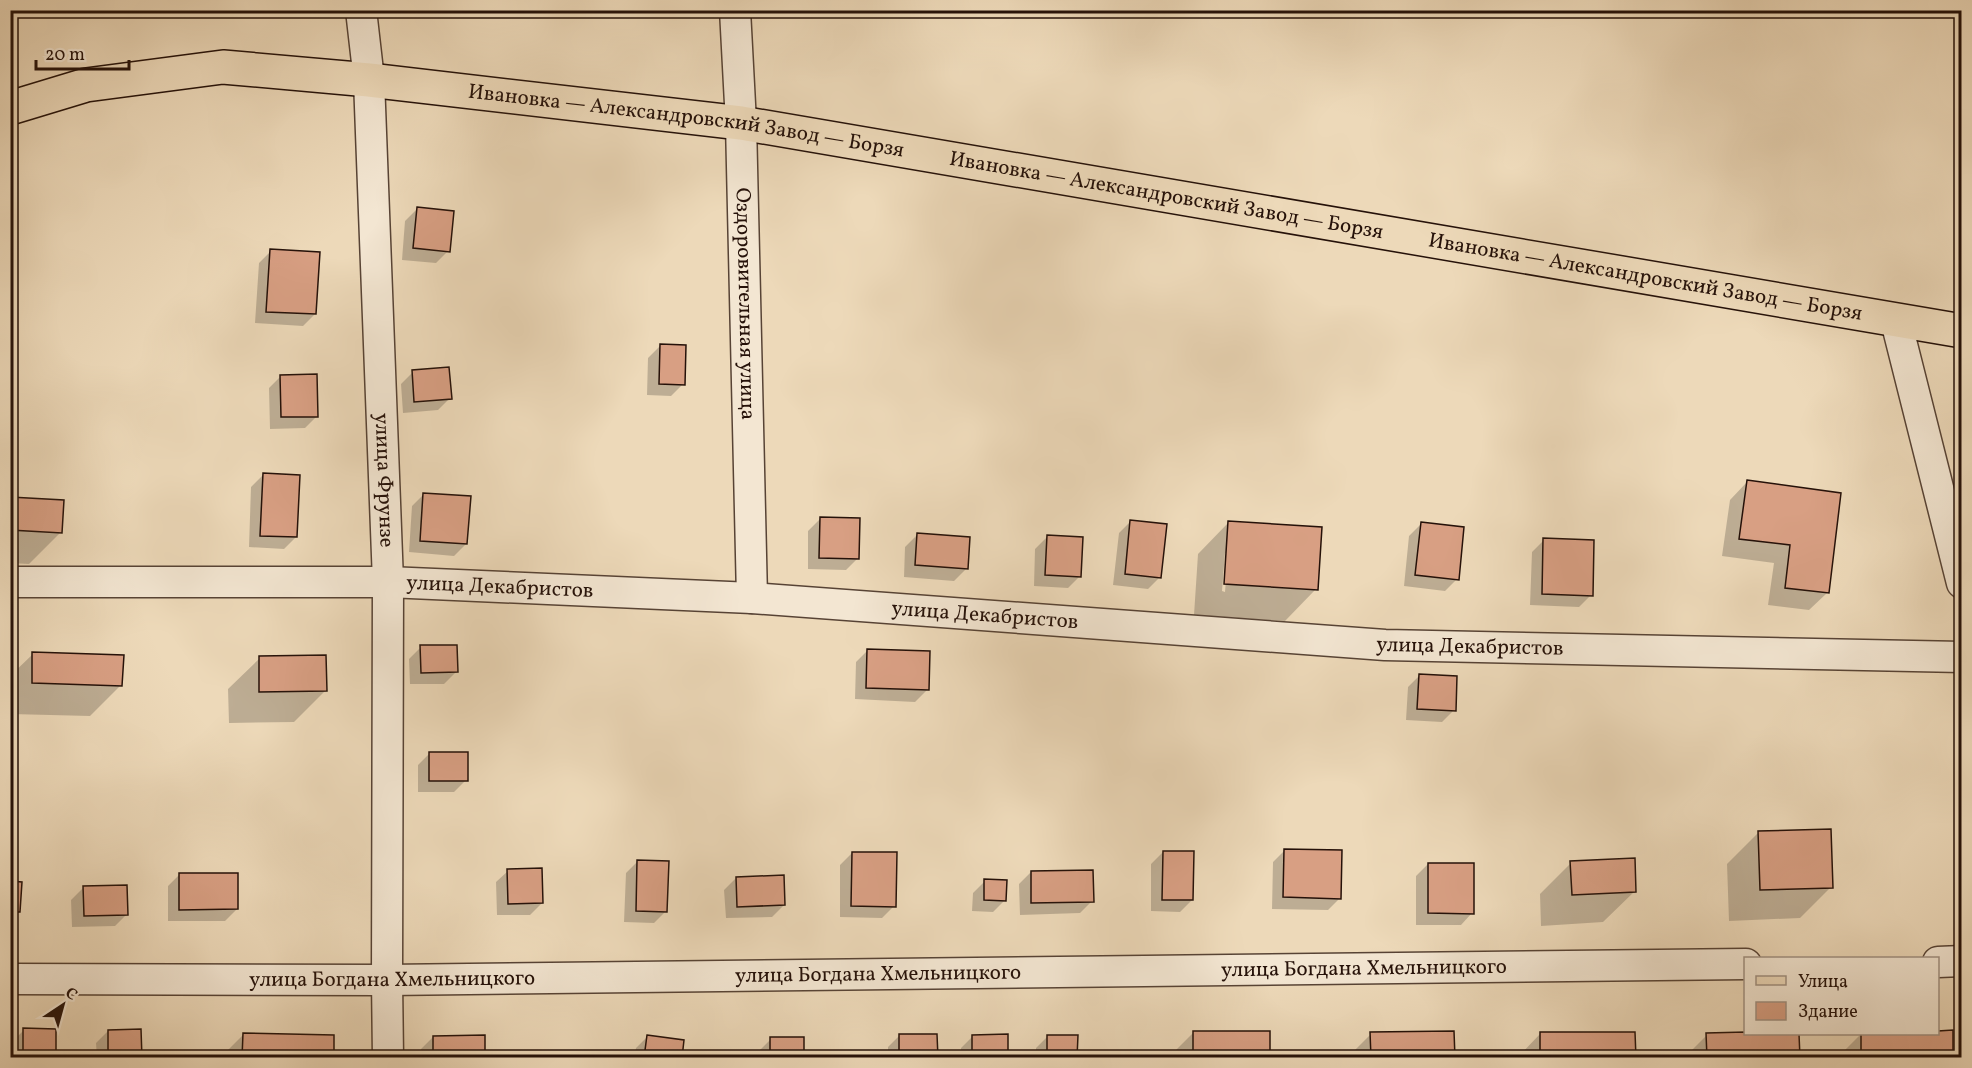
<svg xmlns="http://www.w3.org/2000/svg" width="1972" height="1068" font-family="Vollkorn,serif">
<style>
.shadow{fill:#0003;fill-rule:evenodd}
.building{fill:#d89f83;stroke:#251109;stroke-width:1.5}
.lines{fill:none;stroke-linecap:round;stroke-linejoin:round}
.minor-casing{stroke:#574335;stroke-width:33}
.major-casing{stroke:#251109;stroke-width:36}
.minor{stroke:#f3e6d2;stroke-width:30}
.major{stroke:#edd9b9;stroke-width:33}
.labels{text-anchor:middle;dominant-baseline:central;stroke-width:5;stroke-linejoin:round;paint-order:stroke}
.street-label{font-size:21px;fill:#251109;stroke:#f3e6d2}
</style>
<rect width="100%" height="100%" fill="#edd9b9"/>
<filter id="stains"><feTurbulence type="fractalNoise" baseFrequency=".00333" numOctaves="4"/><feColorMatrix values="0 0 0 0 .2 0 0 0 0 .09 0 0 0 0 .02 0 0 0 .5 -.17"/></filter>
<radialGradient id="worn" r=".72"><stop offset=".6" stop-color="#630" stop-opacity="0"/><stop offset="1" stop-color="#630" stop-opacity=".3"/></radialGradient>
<!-- shadow -->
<path class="shadow" d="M 417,209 L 448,251 L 436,263 L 402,260 L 405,221 Z
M 271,251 L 315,314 L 303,326 L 255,323 L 259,263 Z
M 660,346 L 683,384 L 671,396 L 647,395 L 648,358 Z
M 413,372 L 450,398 L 438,410 L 403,413 L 401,384 Z
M 281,376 L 317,416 L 305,428 L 270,429 L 269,388 Z
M 263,475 L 296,537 L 284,549 L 249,547 L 251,487 Z
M 1747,482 L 1827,593 L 1809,610 L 1768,605 L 1774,563 L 1722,556 L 1730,500 Z
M 424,494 L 466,544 L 454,556 L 409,552 L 412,506 Z
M 10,499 L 61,532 L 29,564 L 10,563 Z
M 820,519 L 858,558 L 846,570 L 808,569 L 808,531 Z
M 1131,521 L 1160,577 L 1148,589 L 1113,585 L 1119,533 Z
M 1229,522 L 1316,589 L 1285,621 L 1194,615 L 1198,554 ZM 1225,553 L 1228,553 L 1225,592 L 1222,591 Z
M 1421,524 L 1457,579 L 1445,591 L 1404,586 L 1409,536 Z
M 917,535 L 966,569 L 954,581 L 904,577 L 905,547 Z
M 1047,537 L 1080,576 L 1068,588 L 1034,586 L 1035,549 Z
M 1544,540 L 1591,595 L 1579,607 L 1530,605 L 1532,552 Z
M 421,647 L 456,672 L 444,684 L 410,684 L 409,659 Z
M 868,650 L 927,690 L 915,702 L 855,699 L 856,662 Z
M 33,654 L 121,685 L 90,716 L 10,714 L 10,676 Z
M 260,658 L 325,691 L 294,722 L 229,723 L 228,689 Z
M 1420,675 L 1454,710 L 1442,722 L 1406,720 L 1408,687 Z
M 430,753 L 466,780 L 454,792 L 418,792 L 418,765 Z
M 1758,833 L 1831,887 L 1800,918 L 1729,921 L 1727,864 Z
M 1285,850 L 1340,898 L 1328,910 L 1272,909 L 1273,862 Z
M 1163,852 L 1192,900 L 1180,912 L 1151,911 L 1151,864 Z
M 852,853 L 894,906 L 882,918 L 840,917 L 840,865 Z
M 638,861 L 666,911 L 654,923 L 624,922 L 626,873 Z
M 1571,863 L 1635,891 L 1603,922 L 1541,926 L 1540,894 Z
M 1428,864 L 1472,913 L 1461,925 L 1416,925 L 1416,876 Z
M 508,871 L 542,903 L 530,915 L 497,915 L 496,882 Z
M 1031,872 L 1092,901 L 1080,913 L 1020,915 L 1019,884 Z
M 180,874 L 237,909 L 225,921 L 168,921 L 168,886 Z
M 736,878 L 784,905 L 772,917 L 726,918 L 724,890 Z
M 985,881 L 1005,900 L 993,912 L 972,911 L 973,893 Z
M 10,882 L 19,912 L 10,920 Z
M 83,888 L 127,914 L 115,926 L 72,927 L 71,900 Z
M 24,1030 L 54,1058 L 11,1058 L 12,1042 Z
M 108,1031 L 140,1058 L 97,1058 L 96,1043 Z
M 1938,1032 L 1951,1032 L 1952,1058 L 1837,1058 L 1861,1034 L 1938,1034 Z
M 1193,1033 L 1268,1058 L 1168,1058 Z
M 1746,1033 L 1798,1034 L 1798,1058 L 1684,1058 L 1707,1035 Z
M 1371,1034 L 1453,1058 L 1347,1058 Z
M 1540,1034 L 1634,1058 L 1517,1058 Z
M 243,1035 L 332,1058 L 220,1058 Z
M 900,1035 L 936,1058 L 888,1058 L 888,1047 Z
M 648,1036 L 680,1058 L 634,1058 L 636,1048 Z
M 973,1036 L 1006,1058 L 961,1058 L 961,1048 Z
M 1048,1036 L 1075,1058 L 1036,1058 L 1036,1048 Z
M 433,1037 L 484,1058 L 421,1058 L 421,1049 Z
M 771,1039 L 803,1058 L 759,1058 L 759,1051 Z"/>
<!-- building -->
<path class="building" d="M 417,207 L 454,211 L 450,252 L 413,248 Z
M 270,249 L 320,252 L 316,314 L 266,312 Z
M 660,344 L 686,345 L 685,385 L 659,384 Z
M 449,367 L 452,399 L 414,402 L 412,370 Z
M 317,374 L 318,417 L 281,417 L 280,375 Z
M 263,473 L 300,475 L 297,537 L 260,536 Z
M 1747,480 L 1841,493 L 1829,593 L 1785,588 L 1790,545 L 1739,539 Z
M 423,493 L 471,496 L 467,544 L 420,541 Z
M 10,497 L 64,500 L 62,533 L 10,530 Z
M 820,517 L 860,518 L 859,559 L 819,558 Z
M 1130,520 L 1167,524 L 1161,578 L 1125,574 Z
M 1228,521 L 1322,527 L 1318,590 L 1224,584 Z
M 1421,522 L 1464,527 L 1459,580 L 1415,575 Z
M 917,533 L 970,537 L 968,569 L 915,565 Z
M 1047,535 L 1083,537 L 1081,577 L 1045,575 Z
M 1543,538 L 1594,540 L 1593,596 L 1542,594 Z
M 420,645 L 457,645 L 458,672 L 421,673 Z
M 867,649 L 930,651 L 929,690 L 866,688 Z
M 32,652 L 124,655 L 122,686 L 32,683 Z
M 326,655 L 327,691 L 259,692 L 259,656 Z
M 1419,674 L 1457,676 L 1456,711 L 1417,709 Z
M 429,752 L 468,752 L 468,781 L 429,781 Z
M 1831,829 L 1833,888 L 1760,890 L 1758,831 Z
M 1284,849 L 1342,850 L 1341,899 L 1283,897 Z
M 1163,851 L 1194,851 L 1193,900 L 1162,900 Z
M 852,852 L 897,852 L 896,907 L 851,906 Z
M 1635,858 L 1636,892 L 1572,895 L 1570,861 Z
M 637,860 L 669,861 L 667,912 L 636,911 Z
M 1428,863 L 1474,863 L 1474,914 L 1428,913 Z
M 542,868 L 543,903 L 508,904 L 507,869 Z
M 1093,870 L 1094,902 L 1031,903 L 1031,871 Z
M 179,873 L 238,873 L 238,909 L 179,910 Z
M 784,875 L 785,905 L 737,907 L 736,877 Z
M 984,879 L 1007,880 L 1006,901 L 984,900 Z
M 10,881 L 22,882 L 20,912 L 10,912 Z
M 127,885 L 128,915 L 84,916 L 83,886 Z
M 23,1028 L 56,1029 L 56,1058 L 23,1058 Z
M 141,1029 L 142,1058 L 108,1058 L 108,1030 Z
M 1953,1030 L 1953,1058 L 1861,1058 L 1861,1034 L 1938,1034 L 1938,1031 Z
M 1193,1031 L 1270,1031 L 1270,1058 L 1193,1058 Z
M 1454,1031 L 1455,1058 L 1371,1058 L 1370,1032 Z
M 1540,1032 L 1635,1032 L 1636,1058 L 1540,1058 Z
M 1746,1032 L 1746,1034 L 1799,1034 L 1800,1058 L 1707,1058 L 1706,1033 Z
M 243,1033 L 334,1035 L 334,1058 L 242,1058 Z
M 899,1034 L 937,1034 L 938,1058 L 899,1058 Z
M 1008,1034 L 1008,1058 L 972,1058 L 972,1035 Z
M 485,1035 L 485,1058 L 433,1058 L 433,1036 Z
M 647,1035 L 684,1040 L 682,1058 L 644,1058 Z
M 1047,1035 L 1078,1035 L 1077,1058 L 1047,1058 Z
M 770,1037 L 804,1037 L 804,1058 L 770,1058 Z"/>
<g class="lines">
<!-- minor casing -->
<g class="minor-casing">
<g id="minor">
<path id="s1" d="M 361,10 L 369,80 L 388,582 L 387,980 L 388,1058"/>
<path id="s2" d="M 735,10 L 741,123 L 752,598"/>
<path d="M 1896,321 L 1962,583"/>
<path id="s3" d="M 10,582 L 388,582 L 752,598 L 1385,645 L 1962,657"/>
<path d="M 1938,962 L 1962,961"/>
<path id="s4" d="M 10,979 L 387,980 L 1746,964"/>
</g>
</g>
<!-- major casing -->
<g class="major-casing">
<g id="major">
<path id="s5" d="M 10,108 L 86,85 L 223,67 L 369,80 L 741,123 L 1962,331"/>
</g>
</g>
<!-- minor -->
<use href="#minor" class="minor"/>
<!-- major -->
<use href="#major" class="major"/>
</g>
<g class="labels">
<!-- street labels -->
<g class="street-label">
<text stroke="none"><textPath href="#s5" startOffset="684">Ивановка — Александровский Завод — Борзя</textPath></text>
<text stroke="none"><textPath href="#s5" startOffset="1170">Ивановка — Александровский Завод — Борзя</textPath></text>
<text stroke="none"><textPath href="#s5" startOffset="1656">Ивановка — Александровский Завод — Борзя</textPath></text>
<text stroke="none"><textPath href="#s2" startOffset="294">Оздоровительная улица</textPath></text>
<text stroke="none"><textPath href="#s1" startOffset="471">улица Фрунзе</textPath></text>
<text stroke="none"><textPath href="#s3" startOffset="490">улица Декабристов</textPath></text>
<text stroke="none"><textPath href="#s3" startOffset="976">улица Декабристов</textPath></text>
<text stroke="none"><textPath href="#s3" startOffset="1462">улица Декабристов</textPath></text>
<text stroke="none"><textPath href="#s4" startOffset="1354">улица Богдана Хмельницкого</textPath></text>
<text stroke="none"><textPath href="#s4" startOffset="868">улица Богдана Хмельницкого</textPath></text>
<text stroke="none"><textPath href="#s4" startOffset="382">улица Богдана Хмельницкого</textPath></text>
</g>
</g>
<!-- margin -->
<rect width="1972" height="1068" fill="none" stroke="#edd9b9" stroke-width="36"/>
<rect x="12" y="12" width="1948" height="1044" fill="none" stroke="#251109" stroke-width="3"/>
<rect x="18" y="18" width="1936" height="1032" fill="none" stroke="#251109" stroke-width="1.5"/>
<!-- legend -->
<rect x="1744" y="957" width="195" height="78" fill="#f3e6d2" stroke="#a19182" stroke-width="1.5"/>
<rect x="1756" y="976" width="30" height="9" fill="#edd9b9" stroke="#a19182" stroke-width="1.5"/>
<text x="1798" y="987" font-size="18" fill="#251109">Улица</text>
<rect x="1756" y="1002" width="30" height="18" fill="#d89f83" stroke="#a19182" stroke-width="1.5"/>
<text x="1798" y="1017" font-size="18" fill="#251109">Здание</text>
<!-- north arrow -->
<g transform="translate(63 1005) rotate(36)" stroke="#f3e6d2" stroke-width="4.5" paint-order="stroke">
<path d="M0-4.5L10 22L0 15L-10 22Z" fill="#251109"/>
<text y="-9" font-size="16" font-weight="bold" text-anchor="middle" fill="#251109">С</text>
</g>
<!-- scale -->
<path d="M36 60v9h93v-9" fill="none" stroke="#251109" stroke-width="3"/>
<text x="45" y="60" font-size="18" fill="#251109" stroke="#f3e6d2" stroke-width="4.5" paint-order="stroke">20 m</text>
<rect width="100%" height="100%" filter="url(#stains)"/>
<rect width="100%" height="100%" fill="url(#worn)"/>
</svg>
